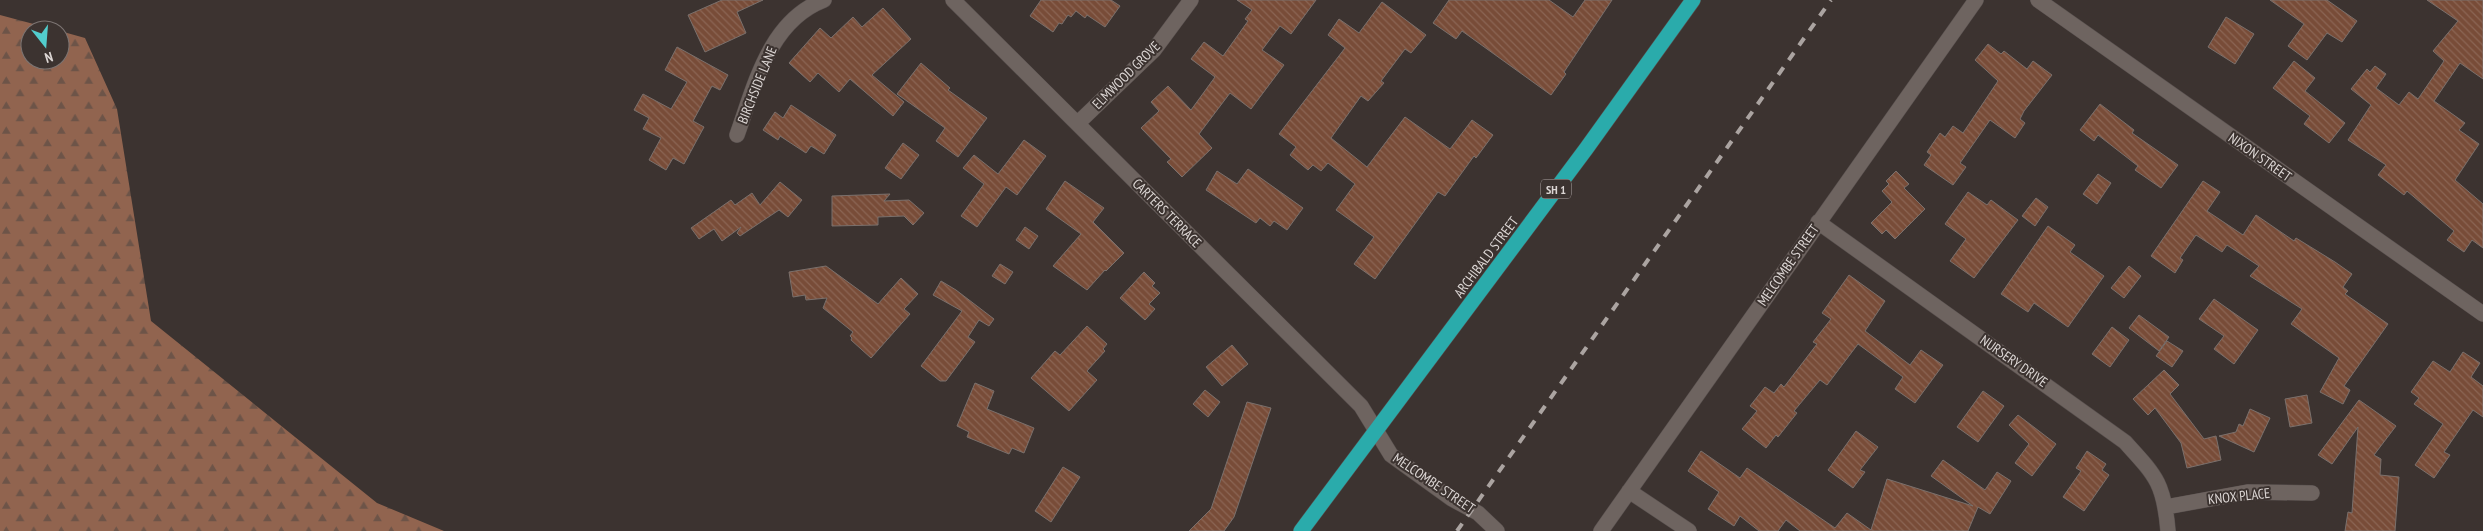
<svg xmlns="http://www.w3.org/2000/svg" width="2483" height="531" font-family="'PT Sans Narrow',sans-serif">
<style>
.forest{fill:url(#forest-firs)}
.building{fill:url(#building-back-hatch);stroke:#7a706c}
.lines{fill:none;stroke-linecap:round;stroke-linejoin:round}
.street-casing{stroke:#574f4d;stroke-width:16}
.highway-casing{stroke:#574f4d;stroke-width:16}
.street{stroke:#6e6460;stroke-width:15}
.highway{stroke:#2aabab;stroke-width:15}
.rail{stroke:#aba4a1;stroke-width:4;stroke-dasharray:9 9;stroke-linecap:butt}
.labels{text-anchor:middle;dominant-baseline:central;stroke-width:4;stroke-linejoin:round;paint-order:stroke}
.shield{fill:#3c3330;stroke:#aca5a3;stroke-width:1}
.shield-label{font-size:12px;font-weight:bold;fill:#dcd6d4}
.street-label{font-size:14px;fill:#dcd6d4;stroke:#3c3330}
</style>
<defs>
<pattern id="forest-firs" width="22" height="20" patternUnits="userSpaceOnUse" patternTransform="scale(1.25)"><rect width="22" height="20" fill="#91644f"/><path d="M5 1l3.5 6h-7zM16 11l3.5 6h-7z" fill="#6d5448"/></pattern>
<pattern id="building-back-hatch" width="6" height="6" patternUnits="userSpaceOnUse" patternTransform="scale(1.25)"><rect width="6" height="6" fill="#784c38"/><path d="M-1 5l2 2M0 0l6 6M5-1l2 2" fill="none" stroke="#8b6554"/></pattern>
</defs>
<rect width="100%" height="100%" fill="#3c3330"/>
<!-- forest -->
<path class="forest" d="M 0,15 L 56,30 L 30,30 L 30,60 L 60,60 L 60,31 L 85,38 L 117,109 L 151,321 L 377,503 L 444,531 L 0,531 Z"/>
<!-- building -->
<path class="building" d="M 722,0 L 763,0 L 737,12 L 746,33 L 705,52 L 688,15 Z
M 1041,0 L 1111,0 L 1120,6 L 1105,27 L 1087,15 L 1085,18 L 1076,11 L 1071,17 L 1068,15 L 1062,24 L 1059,23 L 1053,32 L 1030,16 Z
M 1237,0 L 1316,0 L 1291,34 L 1280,26 L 1262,50 L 1284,65 L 1251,109 L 1230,93 L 1199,134 L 1212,148 L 1182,177 L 1167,162 L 1171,159 L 1141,128 L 1159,111 L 1151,102 L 1168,86 L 1191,110 L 1215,77 L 1191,59 L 1204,42 L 1223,56 L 1248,21 L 1245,19 L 1252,10 Z
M 1449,0 L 1549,0 L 1573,17 L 1585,0 L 1612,0 L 1564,72 L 1566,74 L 1551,95 L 1462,31 L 1456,39 L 1433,23 Z
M 2270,0 L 2327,0 L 2357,21 L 2342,42 L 2327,33 L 2307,60 L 2288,46 L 2304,24 Z
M 2427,0 L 2483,0 L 2483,79 L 2460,63 L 2434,101 L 2465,123 L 2459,130 L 2479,144 L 2455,180 L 2483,204 L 2483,248 L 2472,240 L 2464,252 L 2447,240 L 2454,231 L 2407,191 L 2404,195 L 2378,175 L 2386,165 L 2348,140 L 2371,105 L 2351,89 L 2367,69 L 2370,72 L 2375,66 L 2386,74 L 2376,88 L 2399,105 L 2409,92 L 2418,99 L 2444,61 L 2433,51 L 2458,21 Z
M 1382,2 L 1426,35 L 1411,53 L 1405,49 L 1381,81 L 1384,83 L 1368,101 L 1361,96 L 1331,138 L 1367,167 L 1405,117 L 1450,149 L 1472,120 L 1493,135 L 1476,158 L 1474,156 L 1445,196 L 1438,192 L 1375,279 L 1354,264 L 1374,237 L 1336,210 L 1355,184 L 1328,163 L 1321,171 L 1313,165 L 1308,170 L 1290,155 L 1296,147 L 1279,134 L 1345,48 L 1328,35 L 1339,19 L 1359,33 Z
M 883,8 L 911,39 L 872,75 L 904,102 L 893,116 L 850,79 L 839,92 L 818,73 L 810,82 L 789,63 L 820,28 L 831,38 L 853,17 L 862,27 Z
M 2226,17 L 2254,34 L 2235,64 L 2208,47 Z
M 1988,44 L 2001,54 L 2004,51 L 2027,69 L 2033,61 L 2052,75 L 2024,111 L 2020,119 L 2025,123 L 2015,138 L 1990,120 L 1960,163 L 1966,167 L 1953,185 L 1924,165 L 1931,155 L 1927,152 L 1940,133 L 1945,137 L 1953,126 L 1963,133 L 1998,81 L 1975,60 Z
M 677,47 L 728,75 L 720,90 L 712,86 L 693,121 L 704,127 L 684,164 L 673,158 L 666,170 L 649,160 L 661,138 L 643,129 L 649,118 L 634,110 L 643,94 L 671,109 L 687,82 L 665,70 Z
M 2294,61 L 2315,78 L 2305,91 L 2345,123 L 2329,143 L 2304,124 L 2310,116 L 2273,88 Z
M 921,63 L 950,88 L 948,90 L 987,118 L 958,157 L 936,141 L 945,128 L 897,94 Z
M 2100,104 L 2134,130 L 2132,133 L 2178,165 L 2161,188 L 2135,170 L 2138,166 L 2098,135 L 2094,141 L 2080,130 Z
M 791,105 L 836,135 L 824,154 L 811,146 L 806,153 L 780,136 L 778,140 L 763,130 L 775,112 L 783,118 Z
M 1024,140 L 1046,156 L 1017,195 L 1006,187 L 977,227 L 961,216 L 984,184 L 963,168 L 974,155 L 998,174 Z
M 903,143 L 919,155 L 901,179 L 885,168 Z
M 1248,169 L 1303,208 L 1287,230 L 1274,221 L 1270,226 L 1260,218 L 1256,223 L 1206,190 L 1217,171 L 1237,184 Z
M 1896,171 L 1909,184 L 1904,188 L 1925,209 L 1895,239 L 1886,230 L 1882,234 L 1871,223 L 1892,202 L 1882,191 L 1889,184 L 1886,181 Z
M 2098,174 L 2111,183 L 2097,204 L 2083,194 Z
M 1065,181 L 1104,208 L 1093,222 L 1124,253 L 1106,271 L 1105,270 L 1087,290 L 1053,266 L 1081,234 L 1046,209 Z
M 2203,181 L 2220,192 L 2207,211 L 2243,235 L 2256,215 L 2294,241 L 2296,238 L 2335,262 L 2352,274 L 2343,287 L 2348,291 L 2345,294 L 2388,324 L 2344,386 L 2350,390 L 2343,404 L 2320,392 L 2339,358 L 2291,324 L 2302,309 L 2250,276 L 2259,266 L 2227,245 L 2222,252 L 2196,235 L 2180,258 L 2183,260 L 2175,273 L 2151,256 Z
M 780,182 L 802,200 L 788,217 L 779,210 L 740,236 L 737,233 L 741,227 L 722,241 L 714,229 L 699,239 L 691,228 L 731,200 L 735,205 L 752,193 L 760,205 Z
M 1968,192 L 1987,205 L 1991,200 L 2018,220 L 1974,278 L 1950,261 L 1966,239 L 1945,224 Z
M 890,194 L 884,201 L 909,200 L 924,213 L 913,225 L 904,216 L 878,217 L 878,225 L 832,226 L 832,196 Z
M 2036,198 L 2048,207 L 2035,226 L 2022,216 Z
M 2048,226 L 2075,245 L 2070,252 L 2104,276 L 2068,327 L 2034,303 L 2028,312 L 2001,294 Z
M 1025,227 L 1038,236 L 1029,249 L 1016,240 Z
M 1000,264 L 1013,272 L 1005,284 L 992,276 Z
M 826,266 L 878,304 L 901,278 L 918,294 L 904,309 L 910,314 L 871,358 L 851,340 L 852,338 L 850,336 L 853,332 L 823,308 L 827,298 L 806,300 L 805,295 L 793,297 L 789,272 Z
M 2129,266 L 2141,276 L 2124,298 L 2111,288 Z
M 1144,272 L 1155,283 L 1152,286 L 1160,293 L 1149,304 L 1155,309 L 1145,320 L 1120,298 Z
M 1849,275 L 1885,301 L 1865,331 L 1910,365 L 1921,350 L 1943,365 L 1915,403 L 1895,389 L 1903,377 L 1858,344 L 1827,385 L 1820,380 L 1794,411 L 1797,413 L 1778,437 L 1776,435 L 1766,448 L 1742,429 L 1757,411 L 1750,406 L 1765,387 L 1774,393 L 1781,384 L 1784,387 L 1817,344 L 1813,342 L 1831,319 L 1822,313 Z
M 941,281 L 956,290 L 994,319 L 989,326 L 979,320 L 968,337 L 975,342 L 946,381 L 940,381 L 921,366 L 962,311 L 933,295 Z
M 2214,299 L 2258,330 L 2234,364 L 2214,349 L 2224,336 L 2199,319 Z
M 2139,315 L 2169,337 L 2159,351 L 2129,328 Z
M 1087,326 L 1107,344 L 1103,349 L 1105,351 L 1087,371 L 1097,380 L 1069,411 L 1031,378 L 1055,351 L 1060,355 Z
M 2112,327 L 2129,340 L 2110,367 L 2092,354 Z
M 2167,341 L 2183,351 L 2172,367 L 2156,356 Z
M 1232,345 L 1248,364 L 1222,386 L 1206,367 Z
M 2463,352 L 2480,363 L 2471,377 L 2483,386 L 2483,417 L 2473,410 L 2444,452 L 2450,455 L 2434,478 L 2415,465 L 2443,424 L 2414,404 L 2419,398 L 2411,392 L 2433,361 L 2450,372 Z
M 2164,370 L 2179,385 L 2170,394 L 2204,439 L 2216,436 L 2221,460 L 2187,468 L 2181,443 L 2155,408 L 2148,415 L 2133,399 Z
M 975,383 L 994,391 L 987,409 L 1034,428 L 1024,453 L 1012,448 L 1009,454 L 967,437 L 969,432 L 957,426 Z
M 1205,390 L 1220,402 L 1208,417 L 1193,404 Z
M 1983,391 L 2004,406 L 1978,442 L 1957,427 Z
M 2307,395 L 2312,423 L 2290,427 L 2285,399 Z
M 2359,400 L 2396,426 L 2374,455 L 2381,459 L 2380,475 L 2399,477 L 2395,531 L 2345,531 L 2348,512 L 2352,513 L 2358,427 L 2332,464 L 2318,455 Z
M 1247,402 L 1271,408 L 1234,517 L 1224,531 L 1189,531 L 1211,509 Z
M 2250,409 L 2270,418 L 2254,452 L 2219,436 L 2236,432 L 2239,424 L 2243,426 Z
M 2018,415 L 2056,444 L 2032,476 L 2015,463 L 2029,444 L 2009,425 Z
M 1856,431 L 1878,447 L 1860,470 L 1865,472 L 1853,488 L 1828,470 Z
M 1701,451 L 1740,478 L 1747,468 L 1835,528 L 1847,513 L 1871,530 L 1887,479 L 1973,506 L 1931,476 L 1943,460 L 1985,490 L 1997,472 L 2011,481 L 1990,514 L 1978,507 L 1968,531 L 1800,531 L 1786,520 L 1778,531 L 1759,531 L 1740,516 L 1734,526 L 1708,509 L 1719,492 L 1688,471 Z
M 2087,451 L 2106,464 L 2102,470 L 2109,475 L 2084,511 L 2063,497 L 2081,471 L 2076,468 Z
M 1063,467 L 1080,477 L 1051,522 L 1035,511 Z"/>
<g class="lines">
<!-- street casing -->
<g class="street-casing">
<path id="street" d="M 953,0 L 1361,406 L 1391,455 L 1452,499 L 1478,513 L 1497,531
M 2038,0 L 2483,314
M 1078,123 L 1154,50 L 1191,0
M 737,135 C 755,85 769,21 824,0
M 1818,222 L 2125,442 C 2156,476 2164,483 2168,531
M 1629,491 L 1689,531
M 2166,507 L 2248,492 L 2312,493
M 1601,531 L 1976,0"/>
</g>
<!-- highway casing -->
<g class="highway-casing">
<path id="highway" d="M 1301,531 L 1586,149 L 1693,0"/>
</g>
<!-- street -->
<use href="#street" class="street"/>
<!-- highway -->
<use href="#highway" class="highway"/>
<!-- rail -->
<path class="rail" d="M 1457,531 L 1831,0"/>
</g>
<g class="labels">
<!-- shield labels -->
<rect class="shield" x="1541" y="179.5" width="30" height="19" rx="4"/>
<g class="shield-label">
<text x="1556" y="189">SH 1</text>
</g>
<!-- street labels -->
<g class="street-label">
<text transform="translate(1126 75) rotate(-45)">ELMWOOD GROVE</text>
<text transform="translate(757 85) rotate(-68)">BIRCHSIDE LANE</text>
<text transform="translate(2260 157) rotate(35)">NIXON STREET</text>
<text transform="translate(1167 213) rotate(45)">CARTERS TERRACE</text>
<text transform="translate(1486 257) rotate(-53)">ARCHIBALD STREET</text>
<text transform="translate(1788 265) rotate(-55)">MELCOMBE STREET</text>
<text transform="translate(2014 361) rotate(35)">NURSERY DRIVE</text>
<text transform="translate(1434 483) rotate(34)">MELCOMBE STREET</text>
<text transform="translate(2239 496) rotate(-6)">KNOX PLACE</text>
</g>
</g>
<!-- north arrow -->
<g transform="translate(45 45) rotate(163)"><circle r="24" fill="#3c3330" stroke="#7c7472"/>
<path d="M0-4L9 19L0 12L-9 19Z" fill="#52cdcd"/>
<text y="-8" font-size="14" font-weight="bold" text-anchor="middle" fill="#dcd6d4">N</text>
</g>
</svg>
